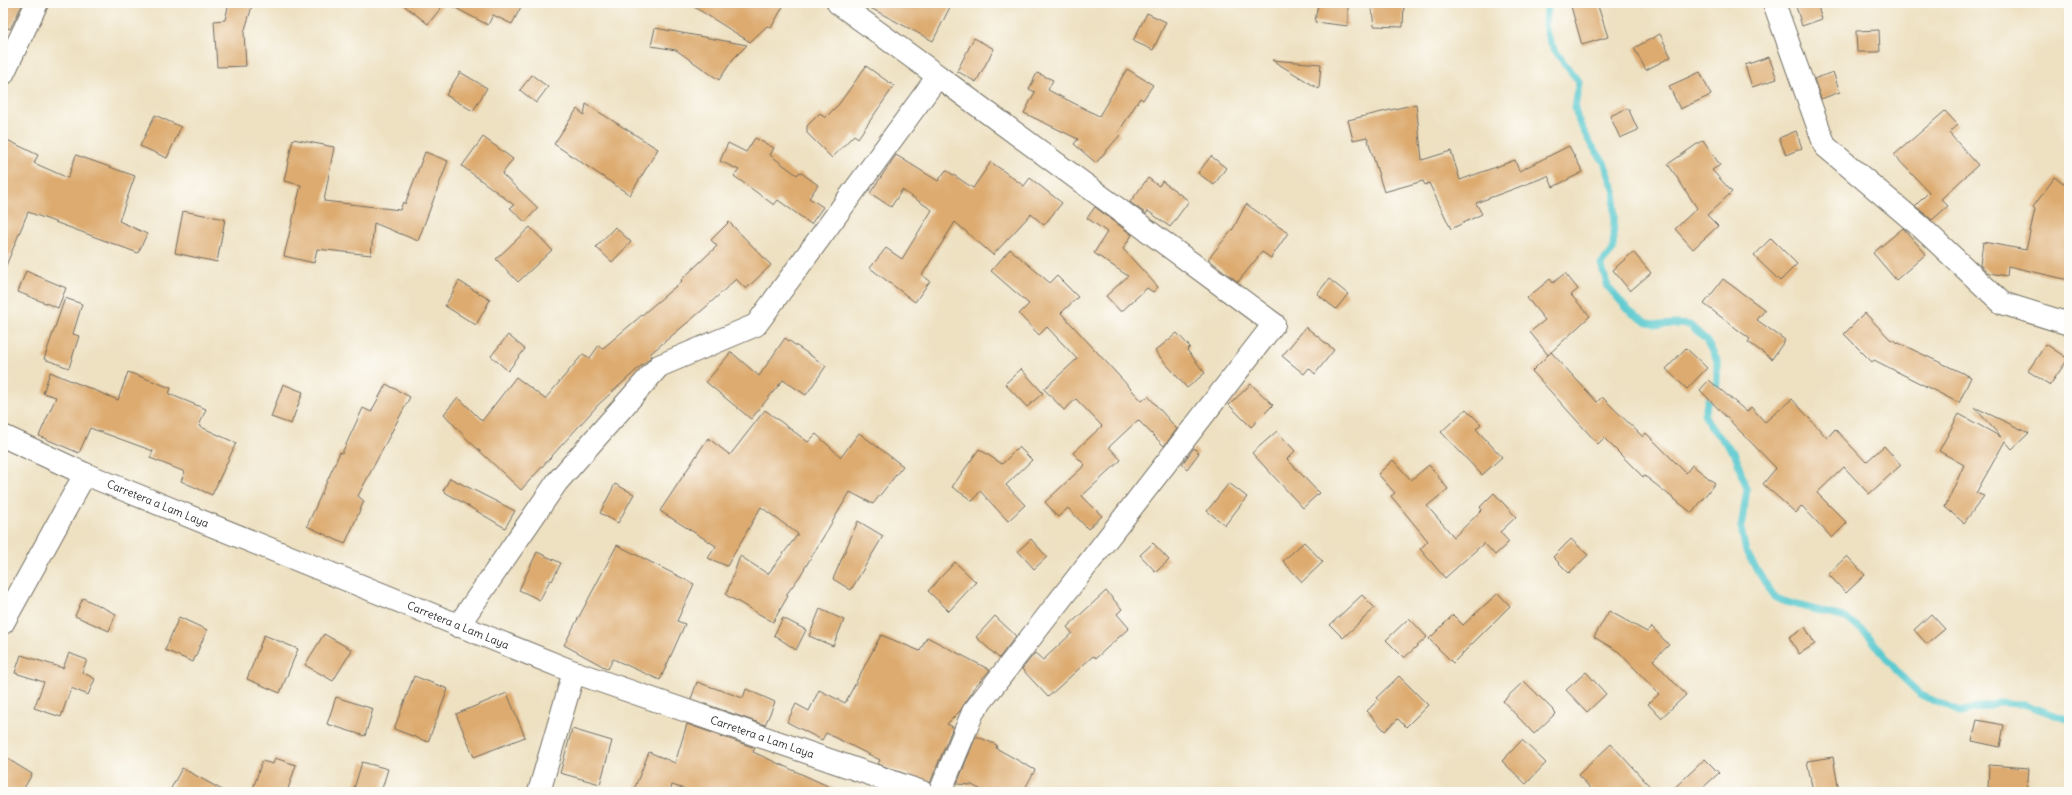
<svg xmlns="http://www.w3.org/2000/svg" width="2072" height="795" font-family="Delius,sans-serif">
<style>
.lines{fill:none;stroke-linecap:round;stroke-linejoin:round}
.stream{stroke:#5dcad0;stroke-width:7}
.building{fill:#ddab70}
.street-casing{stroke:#6f6b60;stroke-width:24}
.secondary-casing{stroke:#6f6b60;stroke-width:24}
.street{stroke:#fff;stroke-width:22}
.secondary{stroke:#fff;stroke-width:22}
.labels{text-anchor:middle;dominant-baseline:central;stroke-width:3.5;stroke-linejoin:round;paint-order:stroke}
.street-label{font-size:11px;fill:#2b2b2b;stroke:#fdfcf7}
</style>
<rect width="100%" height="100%" fill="#fdfcf7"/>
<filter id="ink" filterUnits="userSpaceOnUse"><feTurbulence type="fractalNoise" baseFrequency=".025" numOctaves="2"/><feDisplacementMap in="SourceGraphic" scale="8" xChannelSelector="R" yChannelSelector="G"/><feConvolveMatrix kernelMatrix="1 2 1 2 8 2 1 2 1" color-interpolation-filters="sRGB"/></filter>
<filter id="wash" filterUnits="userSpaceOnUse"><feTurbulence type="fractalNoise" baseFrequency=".012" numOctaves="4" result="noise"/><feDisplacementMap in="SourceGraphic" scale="16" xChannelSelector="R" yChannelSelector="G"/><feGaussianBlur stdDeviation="0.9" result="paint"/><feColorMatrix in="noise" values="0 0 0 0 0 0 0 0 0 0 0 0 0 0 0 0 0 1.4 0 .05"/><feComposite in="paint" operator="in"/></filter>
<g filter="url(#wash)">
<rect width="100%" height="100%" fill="#eee1c2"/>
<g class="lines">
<!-- stream -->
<path class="stream" d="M 1551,3 C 1532,31 1563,61 1579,82 L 1575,108 L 1578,120 L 1590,143 L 1604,162 L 1615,192 L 1613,250 L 1601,264 L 1608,287 L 1630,312 L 1648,323 L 1661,325 L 1675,324 L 1690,325 L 1706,340 L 1717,360 L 1717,384 L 1709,397 L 1704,414 L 1711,427 L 1735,454 L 1747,489 L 1741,528 L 1746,552 L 1774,597 L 1786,602 L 1846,618 L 1868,635 L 1900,675 L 1921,695 L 1960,712 L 1998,703 L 2024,704 L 2069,720"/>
</g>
<g id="blocks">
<!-- building -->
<path class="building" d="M 3,3 L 23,3 L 10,29 L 3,26 Z
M 229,3 L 253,3 L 244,33 L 246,66 L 217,67 L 214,21 L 225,20 Z
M 401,3 L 445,3 L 428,24 Z
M 446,3 L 523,3 L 512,24 L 493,15 L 488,25 Z
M 688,3 L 785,3 L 771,28 L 767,26 L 750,42 Z
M 861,3 L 952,3 L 933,41 Z
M 1318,3 L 1348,3 L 1348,26 L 1315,22 Z
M 1371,3 L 1404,3 L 1403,27 L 1374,26 Z
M 1570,3 L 1597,3 L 1608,37 L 1582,45 Z
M 1795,3 L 1817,3 L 1822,19 L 1802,26 Z
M 1147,13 L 1166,22 L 1153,50 L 1133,41 Z
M 655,28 L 747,45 L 733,59 L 719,80 L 676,50 L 651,46 Z
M 1879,30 L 1880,52 L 1857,52 L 1856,31 Z
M 1660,34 L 1671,57 L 1646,70 L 1634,48 Z
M 974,38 L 994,49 L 976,82 L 957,71 Z
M 1769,57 L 1777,79 L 1752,87 L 1745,65 Z
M 1272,60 L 1321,64 L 1319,89 Z
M 866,66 L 894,86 L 858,138 L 854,135 L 832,158 L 807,133 L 807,126 L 820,113 L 825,118 L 839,104 Z
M 1127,69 L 1153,85 L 1143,100 L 1140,98 L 1118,133 L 1120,135 L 1096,163 L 1074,144 L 1078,139 L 1024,113 L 1035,92 L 1029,89 L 1037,73 L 1053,80 L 1048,90 L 1099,116 Z
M 460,72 L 487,88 L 473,111 L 446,95 Z
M 1700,72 L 1711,95 L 1680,109 L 1669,86 Z
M 1833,72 L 1840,92 L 1821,99 L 1814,79 Z
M 532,75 L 548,87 L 536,103 L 520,90 Z
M 586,104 L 658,149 L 630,195 L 554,144 L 577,109 L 584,115 Z
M 1416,104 L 1422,160 L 1451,151 L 1460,180 L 1515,160 L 1519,171 L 1569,146 L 1583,172 L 1553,187 L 1548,176 L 1476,203 L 1482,214 L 1451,229 L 1429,183 L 1425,185 L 1423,181 L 1384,192 L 1367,137 L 1353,140 L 1348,120 Z
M 1628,108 L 1638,130 L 1620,138 L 1610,116 Z
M 1945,111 L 1958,125 L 1949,133 L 1978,165 L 1941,199 L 1948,206 L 1932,220 L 1915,206 L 1929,192 L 1894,155 Z
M 155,115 L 181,127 L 167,158 L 140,146 Z
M 1796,131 L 1802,148 L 1786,155 L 1779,138 Z
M 483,137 L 513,159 L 502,174 L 538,208 L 525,222 L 510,208 L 514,205 L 462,166 Z
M 3,138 L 38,155 L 34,163 L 68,178 L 76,155 L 135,176 L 119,221 L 147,234 L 138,253 L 28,212 L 3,273 Z
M 755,138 L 774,148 L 770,155 L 797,175 L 800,172 L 818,185 L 809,198 L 823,207 L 811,224 L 778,200 L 774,205 L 734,176 L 739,170 L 720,161 L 728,143 L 746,152 Z
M 293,139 L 334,147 L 324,201 L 400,210 L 403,202 L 405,204 L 425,152 L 448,161 L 418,241 L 374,223 L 371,255 L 317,249 L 314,263 L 284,256 L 301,185 L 284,181 Z
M 1703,140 L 1720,165 L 1712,170 L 1732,192 L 1707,215 L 1718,226 L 1693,249 L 1675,229 L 1697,208 L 1668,164 Z
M 896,155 L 938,181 L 946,170 L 973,188 L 991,162 L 1024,186 L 1030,178 L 1062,203 L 1044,225 L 1031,214 L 993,255 L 955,222 L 922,275 L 930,281 L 915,302 L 870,268 L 886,248 L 902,259 L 932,210 L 902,190 L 891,207 L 870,193 Z
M 1211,156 L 1226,168 L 1214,185 L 1198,173 Z
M 2055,177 L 2069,187 L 2069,280 L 2008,266 L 2007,276 L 1989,273 L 1980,265 L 1983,242 L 2026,250 L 2035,209 L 2033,207 Z
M 1148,178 L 1159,186 L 1162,181 L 1189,201 L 1170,227 L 1148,211 L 1146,214 L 1130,202 Z
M 1246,204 L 1288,233 L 1271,258 L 1262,252 L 1238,282 L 1208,259 L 1233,229 Z
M 1095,207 L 1132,235 L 1123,249 L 1158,287 L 1153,292 L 1147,288 L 1121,312 L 1106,296 L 1128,276 L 1094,253 L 1107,232 L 1087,218 Z
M 183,211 L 225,219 L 217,262 L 175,253 Z
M 729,222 L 771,265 L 746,289 L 736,279 L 706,307 L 650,354 L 652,356 L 599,404 L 521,490 L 467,439 L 444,414 L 458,397 L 482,421 L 516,377 L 545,399 L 583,354 L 590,358 L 599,345 L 602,349 L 682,281 L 681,280 L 717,246 L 711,240 Z
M 530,227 L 552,250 L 518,282 L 496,259 Z
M 615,227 L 631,242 L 612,262 L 596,247 Z
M 1903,228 L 1926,254 L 1896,280 L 1873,253 Z
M 1771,238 L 1797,264 L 1780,281 L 1754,256 Z
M 1010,249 L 1050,283 L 1057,276 L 1078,297 L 1061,313 L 1142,401 L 1148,396 L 1177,429 L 1164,446 L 1138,420 L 1109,447 L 1121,460 L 1082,496 L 1102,516 L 1088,529 L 1068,508 L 1058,517 L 1045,502 L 1085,465 L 1073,453 L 1102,426 L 1076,399 L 1064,410 L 1044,389 L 1077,359 L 1047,327 L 1039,335 L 1019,314 L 1029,304 L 991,271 Z
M 1633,252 L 1651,273 L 1630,291 L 1613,270 Z
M 26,271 L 66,288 L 58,308 L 18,292 Z
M 1565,273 L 1578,289 L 1571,295 L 1590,316 L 1548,355 L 1530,332 L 1545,320 L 1527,298 L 1550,279 L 1553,283 Z
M 1329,279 L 1348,294 L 1336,309 L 1317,294 Z
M 1723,279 L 1765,310 L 1757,320 L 1785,340 L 1772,359 L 1748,342 L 1750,339 L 1704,304 Z
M 459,281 L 490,300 L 476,325 L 445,306 Z
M 65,298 L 82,304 L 73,334 L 79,336 L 69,368 L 44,359 Z
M 1865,313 L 1890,339 L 1971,377 L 1959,403 L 1874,360 L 1872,362 L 1844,334 Z
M 1306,327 L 1334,350 L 1315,374 L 1309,368 L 1304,374 L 1282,356 Z
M 1177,333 L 1190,347 L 1187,350 L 1205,373 L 1187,388 L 1155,351 Z
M 508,335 L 525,349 L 508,371 L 491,356 Z
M 785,338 L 826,366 L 806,395 L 783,380 L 751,419 L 706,382 L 731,352 L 759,376 Z
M 2046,344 L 2068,359 L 2050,385 L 2028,371 Z
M 1686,348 L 1707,368 L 1687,389 L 1666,369 Z
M 1551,352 L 1597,402 L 1602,397 L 1643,437 L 1646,433 L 1686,473 L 1692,465 L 1715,483 L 1692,513 L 1645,476 L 1643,477 L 1604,438 L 1598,444 L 1532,371 Z
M 1021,369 L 1043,393 L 1027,407 L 1005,384 Z
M 50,372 L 118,400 L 128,372 L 171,388 L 169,394 L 206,409 L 199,426 L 236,443 L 212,495 L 181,481 L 185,472 L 150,458 L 153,451 L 90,428 L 79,453 L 39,436 L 56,397 L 43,393 Z
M 1709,380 L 1747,412 L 1751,407 L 1765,422 L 1792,399 L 1827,438 L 1835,429 L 1866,462 L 1884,446 L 1901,465 L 1869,494 L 1844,467 L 1817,493 L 1847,523 L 1832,538 L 1802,506 L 1796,513 L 1763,484 L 1776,468 L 1700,390 Z
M 283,384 L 303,392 L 291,424 L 271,417 Z
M 386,384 L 410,397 L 358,496 L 364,501 L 345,544 L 307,526 L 340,452 L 342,453 L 363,408 L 371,412 Z
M 1251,384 L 1273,405 L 1251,427 L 1229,405 Z
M 1974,407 L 2029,433 L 2012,449 L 2005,441 L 1976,493 L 1984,496 L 1964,523 L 1945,507 L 1964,465 L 1939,451 L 1959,414 L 2001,437 Z
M 1466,409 L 1481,424 L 1476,429 L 1502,457 L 1482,475 L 1441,432 Z
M 765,410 L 808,442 L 816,434 L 841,457 L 859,433 L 903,466 L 873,504 L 850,492 L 800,576 L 786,595 L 788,596 L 773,622 L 726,595 L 740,556 L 768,574 L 798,534 L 761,507 L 727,566 L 708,558 L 716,546 L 660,511 L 708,438 L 730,455 Z
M 1277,431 L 1295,451 L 1287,459 L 1319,493 L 1303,508 L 1252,453 Z
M 1019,447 L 1032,460 L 1006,485 L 1025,505 L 1008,521 L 980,491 L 973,501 L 952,487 L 979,449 L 1002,464 Z
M 1194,448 L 1199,453 L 1187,469 L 1182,464 Z
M 1393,460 L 1411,480 L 1429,465 L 1448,489 L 1427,506 L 1454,537 L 1482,510 L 1480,507 L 1494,493 L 1516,517 L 1500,532 L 1509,542 L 1495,555 L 1484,543 L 1445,578 L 1420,549 L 1428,541 L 1391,496 L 1395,493 L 1378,474 Z
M 450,478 L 515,511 L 505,528 L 443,491 Z
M 1229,483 L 1247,497 L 1225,525 L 1207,511 Z
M 615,484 L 634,494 L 618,523 L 600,513 Z
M 858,521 L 883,536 L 851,590 L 833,579 Z
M 1031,539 L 1047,557 L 1034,569 L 1018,551 Z
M 1571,539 L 1588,555 L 1569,573 L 1553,557 Z
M 1304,542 L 1323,562 L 1302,582 L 1283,561 Z
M 1153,543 L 1169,560 L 1156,572 L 1140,555 Z
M 617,545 L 694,584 L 677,621 L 685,624 L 660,680 L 613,659 L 608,669 L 564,645 Z
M 537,552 L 561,563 L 552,581 L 550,580 L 540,600 L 519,590 Z
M 1847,556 L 1865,575 L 1846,593 L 1828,574 Z
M 955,562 L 976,582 L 949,611 L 928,591 Z
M 1106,591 L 1122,609 L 1117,614 L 1129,628 L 1096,658 L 1093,656 L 1048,697 L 1022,669 L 1035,653 L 1043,660 L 1072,633 L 1067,627 Z
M 1498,593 L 1510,606 L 1453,663 L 1429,639 L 1453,615 L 1463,625 Z
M 1362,595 L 1375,608 L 1343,638 L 1330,625 Z
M 83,598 L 116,614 L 109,631 L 75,616 Z
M 820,609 L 844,620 L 833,646 L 809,636 Z
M 1609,611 L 1647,632 L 1652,627 L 1669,645 L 1653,660 L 1686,695 L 1661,718 L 1648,704 L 1659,694 L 1619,652 L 1594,637 Z
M 1931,614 L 1945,629 L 1927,644 L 1914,630 Z
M 995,616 L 1016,636 L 999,658 L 976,637 Z
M 179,617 L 207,630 L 193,662 L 165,650 Z
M 783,618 L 806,630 L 796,650 L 774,635 Z
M 1409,618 L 1427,637 L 1404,658 L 1386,640 Z
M 1805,627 L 1815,644 L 1799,654 L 1789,637 Z
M 324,634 L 352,650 L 333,681 L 305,665 Z
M 264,635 L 298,649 L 280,693 L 247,679 Z
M 881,635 L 920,651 L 927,637 L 990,670 L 972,690 L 973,691 L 960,711 L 947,724 L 953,727 L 930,783 L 878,764 L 880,760 L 826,733 L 822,740 L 787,722 L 796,704 L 809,711 L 819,690 L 845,703 Z
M 69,653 L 87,660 L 82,672 L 95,679 L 88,695 L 71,688 L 61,717 L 34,708 L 44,682 L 15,673 L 21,655 L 63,668 Z
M 1586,672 L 1606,694 L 1587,712 L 1566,690 Z
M 414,676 L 448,689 L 428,742 L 394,729 Z
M 1399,676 L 1428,705 L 1406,727 L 1398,719 L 1385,731 L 1367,711 L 1378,700 L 1376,698 Z
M 1524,681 L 1556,713 L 1534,734 L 1503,701 Z
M 697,682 L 743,698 L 746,689 L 775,702 L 765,725 L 691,699 Z
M 507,693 L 525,737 L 474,757 L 456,714 Z
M 336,697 L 373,709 L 365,736 L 327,724 Z
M 1977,720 L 2004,725 L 2000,747 L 1972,741 Z
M 687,724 L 755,748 L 753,752 L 841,792 L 694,792 L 672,785 L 670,792 L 633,792 L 649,752 L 675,763 Z
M 572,729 L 612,741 L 600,784 L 560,773 Z
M 976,736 L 997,745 L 996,748 L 1035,770 L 1023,792 L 985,792 L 972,785 L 957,784 Z
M 1522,740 L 1546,763 L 1526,784 L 1502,761 Z
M 1611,744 L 1655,792 L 1594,792 L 1578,775 Z
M 3,756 L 32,774 L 22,792 L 10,792 L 3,788 Z
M 1833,757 L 1839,792 L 1813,792 L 1807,761 Z
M 275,758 L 296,765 L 287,792 L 252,792 L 262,761 L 273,764 Z
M 1705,759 L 1719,773 L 1698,792 L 1670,792 Z
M 362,762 L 388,769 L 381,792 L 353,792 Z
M 1989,765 L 2029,768 L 2027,790 L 1988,788 Z
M 182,768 L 226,792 L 169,792 Z"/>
</g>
</g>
<g filter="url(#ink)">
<use href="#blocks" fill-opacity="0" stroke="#6f6b60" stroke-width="1"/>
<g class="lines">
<!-- street casing -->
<g class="street-casing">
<path id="street" d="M 1774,3 L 1825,146 L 1921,227 L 2002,303 L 2069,324
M 3,74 L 37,3
M 938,76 L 1274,324 L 973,712 L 940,792
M 3,623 L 85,474
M 458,626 L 557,482 L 659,366 L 756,325 L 938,76 L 838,3
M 539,792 L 574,672"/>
</g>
<!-- secondary casing -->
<g class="secondary-casing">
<g id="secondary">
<path id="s1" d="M 3,436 L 85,474 L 574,672 L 922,792"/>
</g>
</g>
<!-- street -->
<use href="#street" class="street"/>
<!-- secondary -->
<use href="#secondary" class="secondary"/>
</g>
</g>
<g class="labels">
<!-- street labels -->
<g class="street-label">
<text stroke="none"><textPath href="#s1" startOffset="169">Carretera a Lam Laya</textPath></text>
<text stroke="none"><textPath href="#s1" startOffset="493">Carretera a Lam Laya</textPath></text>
<text stroke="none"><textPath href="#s1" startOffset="817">Carretera a Lam Laya</textPath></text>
</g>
</g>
<!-- margin -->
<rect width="2072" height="795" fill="none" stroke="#fdfcf7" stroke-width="16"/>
</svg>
